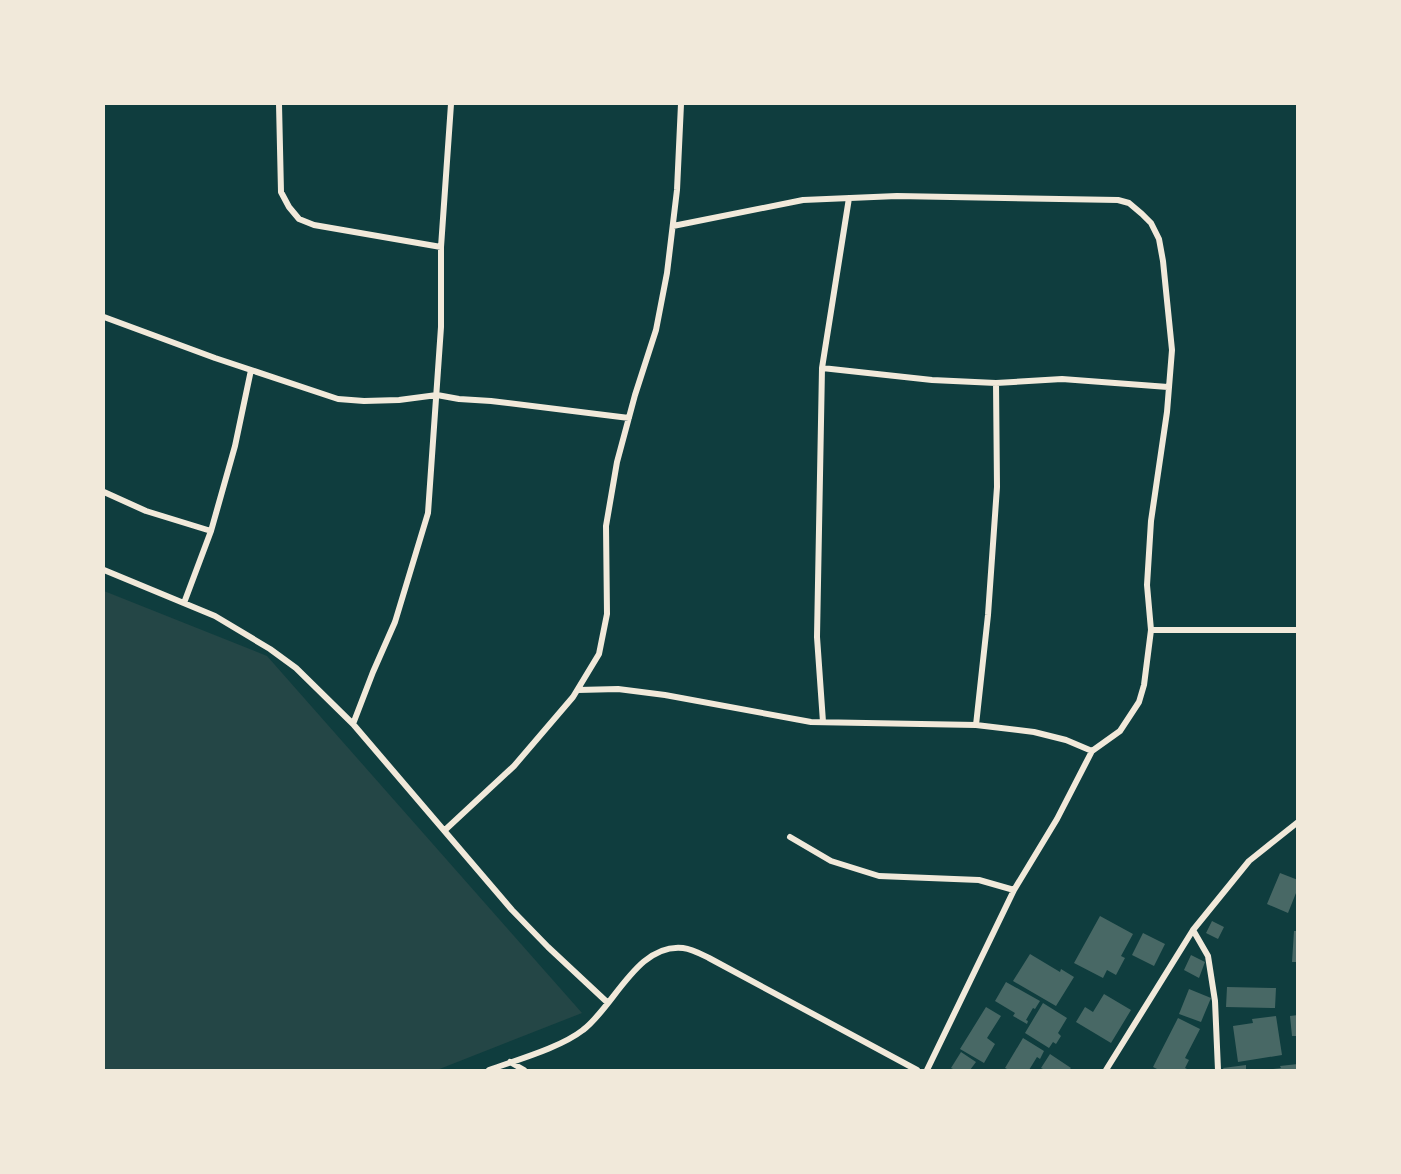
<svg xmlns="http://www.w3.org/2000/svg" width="1401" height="1174" font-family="Lato,sans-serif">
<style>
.green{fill:#244646}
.building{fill:#486865}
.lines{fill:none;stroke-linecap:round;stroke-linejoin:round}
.minor{stroke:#f1e9da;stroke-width:6}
</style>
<rect width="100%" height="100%" fill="#0f3d3e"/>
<!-- green -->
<path class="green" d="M 104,591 L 267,656 L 582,1013 L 437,1070 L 104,1070 Z"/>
<!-- building -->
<path class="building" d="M 1280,873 L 1298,880 L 1298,888 L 1288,913 L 1267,904 Z
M 1100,916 L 1133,934 L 1121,956 L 1125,958 L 1116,975 L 1107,970 L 1103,978 L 1074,963 Z
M 1212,921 L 1224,927 L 1218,939 L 1206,933 Z
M 1294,931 L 1298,931 L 1298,962 L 1292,962 Z
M 1143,933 L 1165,944 L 1154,966 L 1132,955 Z
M 1030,954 L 1060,972 L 1061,969 L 1074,977 L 1056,1006 L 1013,981 Z
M 1191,955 L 1205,962 L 1199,978 L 1184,970 Z
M 1006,982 L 1040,1001 L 1035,1009 L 1033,1008 L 1026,1020 L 1028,1021 L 1027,1024 L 1013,1016 L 1015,1013 L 995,1001 Z
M 1227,987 L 1276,988 L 1275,1008 L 1226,1007 Z
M 1189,989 L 1211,998 L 1201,1022 L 1179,1014 Z
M 1104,994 L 1131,1010 L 1111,1043 L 1076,1022 L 1085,1007 L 1093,1012 Z
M 1043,1003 L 1067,1018 L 1058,1033 L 1061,1036 L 1056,1044 L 1053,1042 L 1049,1048 L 1025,1033 Z
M 986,1007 L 1001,1016 L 987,1038 L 995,1044 L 984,1063 L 960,1049 Z
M 1298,1015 L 1298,1036 L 1292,1036 L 1290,1016 Z
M 1276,1016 L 1282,1055 L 1238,1062 L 1233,1026 L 1253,1023 L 1252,1019 Z
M 1178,1018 L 1200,1029 L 1185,1058 L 1189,1060 L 1185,1068 L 1189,1070 L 1159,1070 L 1153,1067 Z
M 1023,1038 L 1044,1051 L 1040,1059 L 1037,1057 L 1029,1070 L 1009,1070 L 1005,1068 Z
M 961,1052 L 976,1062 L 970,1070 L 955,1070 L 951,1068 Z
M 1050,1054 L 1071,1068 L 1069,1070 L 1045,1070 L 1041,1068 Z
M 1298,1064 L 1298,1070 L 1273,1070 L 1273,1069 L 1281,1068 L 1280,1066 Z
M 1246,1065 L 1246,1070 L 1224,1070 L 1223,1068 Z"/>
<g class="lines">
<!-- minor -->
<path class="minor" d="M 279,104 L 281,192 L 289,207 L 299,219 L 314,225 L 441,247
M 673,226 L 803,200 L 897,196 L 1118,200 L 1129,203 L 1142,214 L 1151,223 L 1159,239 L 1163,261 L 1172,350 L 1167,412 L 1151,521 L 1147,585 L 1151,630 L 1144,685 L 1139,702 L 1120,731 L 1092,751 L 1057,819 L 1014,890 L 927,1070
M 104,317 L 215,358 L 338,399 L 364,401 L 399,400 L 437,395 L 459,399 L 491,401 L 629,418
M 822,368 L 932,380 L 996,383 L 1062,379 L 1168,387
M 104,492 L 146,511 L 211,531
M 104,570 L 215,616 L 270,649 L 296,668 L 353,724 L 512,910 L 548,947 L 608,1003
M 184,603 L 211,531 L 235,446 L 251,370
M 1151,630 L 1298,630
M 578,690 L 618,689 L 665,695 L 811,722 L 976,725 L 1034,732 L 1066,740 L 1092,751
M 823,722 L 817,637 L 822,368 L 849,198
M 353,724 L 373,672 L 395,622 L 428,513 L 441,327 L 441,247 L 451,104
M 976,725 L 988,615 L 997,487 L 996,383
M 445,830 L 514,766 L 573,697 L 599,654 L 607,614 L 606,526 L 617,462 L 635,395 L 656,330 L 667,273 L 677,190 L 681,104
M 790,837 L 831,861 L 879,876 L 979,880 L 1014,890
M 1193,930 L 1208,956 L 1215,1001 L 1218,1070
M 510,1062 L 524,1070
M 489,1070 C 516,1060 560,1048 583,1030 C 614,1007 637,943 683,948 C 692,949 701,954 709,958 L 917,1070
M 1106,1070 L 1193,930 L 1249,861 L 1298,822"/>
</g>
<!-- border -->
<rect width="1401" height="1174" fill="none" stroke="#f1e9da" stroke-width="210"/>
</svg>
